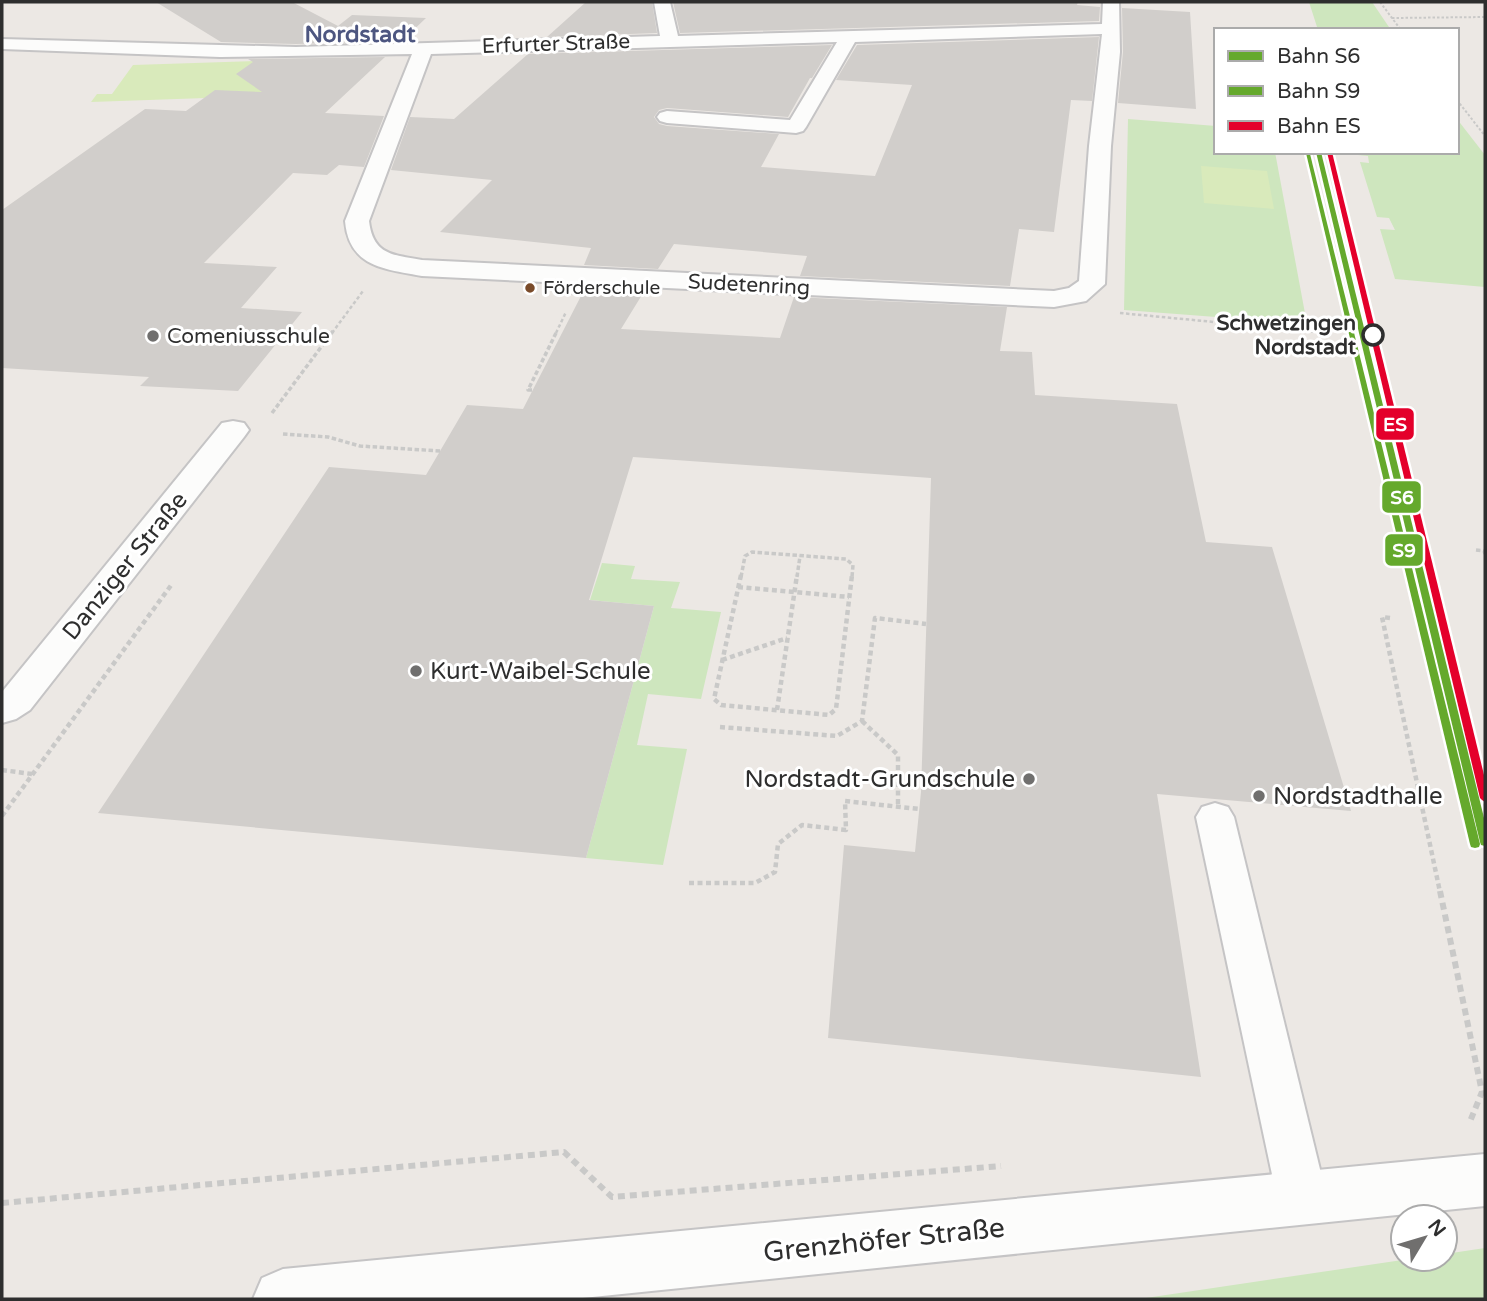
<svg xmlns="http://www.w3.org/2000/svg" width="1487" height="1301" font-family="'Varela Round',sans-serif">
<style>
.green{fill:#cee6be}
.pitch{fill:#d9eabb}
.building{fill:#d1cecb}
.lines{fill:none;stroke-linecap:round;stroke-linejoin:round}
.service-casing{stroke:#c5c4c5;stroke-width:4}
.minor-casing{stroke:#c5c4c5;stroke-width:4}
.tertiary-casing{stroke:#c5c4c5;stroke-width:4}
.path-far4{stroke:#c9c9c8;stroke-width:2;stroke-dasharray:2.5 2;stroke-linecap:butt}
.path-far3{stroke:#c9c9c8;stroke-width:2.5;stroke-dasharray:3.5 2.5;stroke-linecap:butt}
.path-far2{stroke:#c9c9c8;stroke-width:3.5;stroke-dasharray:4.5 2.5;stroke-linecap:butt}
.path-far1{stroke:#c9c9c8;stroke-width:4.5;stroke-dasharray:5 3.5;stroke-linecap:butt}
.path{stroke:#c9c9c8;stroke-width:6;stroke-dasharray:7 5;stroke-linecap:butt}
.service{fill:#fcfcfb;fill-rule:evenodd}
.minor{fill:#fcfcfb;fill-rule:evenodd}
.tertiary{fill:#fcfcfb;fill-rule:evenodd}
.rail-1-casing{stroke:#fff;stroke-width:5}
.rail-2-casing{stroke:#fff;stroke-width:5}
.rail-3-casing{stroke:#fff;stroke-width:5}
.rail-1{fill:#65a92c;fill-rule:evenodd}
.rail-2{fill:#65a92c;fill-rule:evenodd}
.rail-3{fill:#e4002b;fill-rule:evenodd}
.bus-dot{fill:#7a4b2a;stroke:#fff;stroke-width:2.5}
.stop-dot{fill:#fff;stroke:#2e2e2e;stroke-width:3.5}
.poi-dot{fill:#706f6e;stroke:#fff;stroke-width:2.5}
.labels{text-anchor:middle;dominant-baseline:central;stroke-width:6;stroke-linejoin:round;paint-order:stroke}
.far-bus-label{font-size:19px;fill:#2e2e2e;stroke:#fff;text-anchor:start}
.far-street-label{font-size:21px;fill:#2e2e2e;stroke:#fff}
.far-stop-label{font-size:21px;font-weight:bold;fill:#2e2e2e;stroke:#fff;text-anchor:end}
.far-poi-label{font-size:21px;fill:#2e2e2e;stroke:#fff;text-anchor:start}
.far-quarter-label{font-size:23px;font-weight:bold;fill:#4d5680;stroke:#fff}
.street-label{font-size:24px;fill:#2e2e2e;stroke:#fff}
.poi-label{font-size:24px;fill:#2e2e2e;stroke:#fff;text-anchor:start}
.near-street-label{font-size:28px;fill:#2e2e2e;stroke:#fff}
.line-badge{stroke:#fff;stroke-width:2.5}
.badge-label{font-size:19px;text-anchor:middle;font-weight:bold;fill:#fff}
</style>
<rect width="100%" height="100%" fill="#ece8e4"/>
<!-- green -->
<path class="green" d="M 1309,2 L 1372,2 L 1391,30 L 1318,30 Z
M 1128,119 L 1216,126 L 1216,152 L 1275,152 L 1307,324 L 1124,310 Z
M 1457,119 L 1485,155 L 1485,287 L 1395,279 L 1380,229 L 1395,230 L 1389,218 L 1377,217 L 1360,162 L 1369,163 L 1368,156 L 1358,155 L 1357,152 L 1457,152 Z
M 602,563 L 635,566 L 631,579 L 680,582 L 671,608 L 721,612 L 701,699 L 648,694 L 637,745 L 687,749 L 663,865 L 586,858 L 654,606 L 590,600 Z
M 1485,1248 L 1485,1299 L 1139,1299 L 1409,1259 L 1445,1259 L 1445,1254 Z"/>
<!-- pitch -->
<path class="pitch" d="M 317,59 L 345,93 L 91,102 L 97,94 L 112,94 L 133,65 Z
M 1201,166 L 1267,171 L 1274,209 L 1204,203 Z"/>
<!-- building -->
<path class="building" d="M 156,2 L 292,2 L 338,26 L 352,15 L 426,18 L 402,41 L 296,44 L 221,42 Z
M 586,2 L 652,2 L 657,33 L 547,37 Z
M 673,2 L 1078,2 L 1077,5 L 1100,7 L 1099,21 L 680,33 Z
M 1122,8 L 1190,12 L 1196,109 L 1118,103 L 1123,52 Z
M 1099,37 L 1092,101 L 1071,100 L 1054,232 L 1019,229 L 1010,286 L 800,276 L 807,256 L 674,244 L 658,269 L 584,265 L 591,248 L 440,232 L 492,180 L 391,170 L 410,117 L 454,119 L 528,54 L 832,45 L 812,78 L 810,78 L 788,117 L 667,108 L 659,110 L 654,117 L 659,124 L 667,126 L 779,134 L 761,167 L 875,176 L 912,85 L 836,80 L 857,45 Z
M 385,57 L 325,113 L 384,116 L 364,167 L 339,165 L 327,175 L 293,173 L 204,263 L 277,267 L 241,308 L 302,312 L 238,391 L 140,386 L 149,377 L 2,368 L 2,210 L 145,109 L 186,111 L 215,90 L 262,92 L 236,74 L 253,62 L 248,59 Z
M 575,286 L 645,290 L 621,329 L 780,338 L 794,297 L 1007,307 L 1000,351 L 1032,352 L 1035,395 L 1177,404 L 1206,542 L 1272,547 L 1351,811 L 1157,794 L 1201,1077 L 828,1038 L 844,845 L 915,852 L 921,792 L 931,478 L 633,457 L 589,600 L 654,606 L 586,858 L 98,813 L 329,467 L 426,475 L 467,405 L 523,409 L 581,296 L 571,295 Z"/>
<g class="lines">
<!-- service casing -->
<g class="service-casing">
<path id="service" d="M 1215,803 L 1228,807 L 1234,817 L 1327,1198 L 1319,1214 L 1302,1221 L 1285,1214 L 1277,1198 L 1196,817 L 1202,807 Z"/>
</g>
<!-- minor casing -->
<g class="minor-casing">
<path id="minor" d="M 654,2 L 670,2 L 678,36 L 1102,24 L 1103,2 L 1119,2 L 1120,52 L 1111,146 L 1105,284 L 1086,301 L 1054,307 L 422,276 C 384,269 349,267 345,221 L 412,54 L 220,57 L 2,49 L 2,39 L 296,47 L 660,36 ZM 1102,34 L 1089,146 L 1079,281 L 1069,288 L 1054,291 L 422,260 C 393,255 373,255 369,221 L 431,54 L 837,42 L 790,120 L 667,111 L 660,113 L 657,117 L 660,121 L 667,123 L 796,133 L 803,131 L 806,127 L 855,42 Z
M 233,421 L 244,423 L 249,430 L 244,437 L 30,710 L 16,719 L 2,723 L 2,692 L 222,423 Z"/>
</g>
<!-- tertiary casing -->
<g class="tertiary-casing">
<path id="tertiary" d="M 1485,1154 L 1485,1206 L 573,1299 L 253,1299 L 262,1278 L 283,1269 Z"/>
</g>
<!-- path-far4 -->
<path class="path-far4" d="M 1380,2 L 1401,30
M 1392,18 L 1485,17
M 1457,100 L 1485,136"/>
<!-- path-far3 -->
<path class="path-far3" d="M 1120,313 L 1319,332 L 1318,326
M 332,333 L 363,291
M 556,333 L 566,312"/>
<!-- path-far2 -->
<path class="path-far2" d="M 1313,331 L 1319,331
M 532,390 L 528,390 L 557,331
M 272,413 L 333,331
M 283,434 L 328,437 L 360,446 L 440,451
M 1476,550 L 1484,551 L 1485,554
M 741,577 L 745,556 L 752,552 L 846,559 L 853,565 L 852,577
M 797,577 L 800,556"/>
<!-- path-far1 -->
<path class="path-far1" d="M 741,575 L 714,699 L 721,705 L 829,715 L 836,709 L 852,575
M 738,587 L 849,597
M 1390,618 L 1382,617 L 1440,892
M 722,660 L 787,638
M 777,710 L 797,575
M 862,721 L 898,755 L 898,807
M 720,727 L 837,736 L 862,721 L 875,618 L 926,624
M 2,770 L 32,774
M 2,816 L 172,584
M 689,883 L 755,883 L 775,872 L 778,844 L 802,825 L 846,830 L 845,801 L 919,809"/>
<!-- path -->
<path class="path" d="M 1440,891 L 1482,1092 L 1469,1124
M 2,1203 L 564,1152 L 612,1197 L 1001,1166"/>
<!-- service -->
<use href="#service" class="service"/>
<!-- minor -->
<use href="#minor" class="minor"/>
<!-- tertiary -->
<use href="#tertiary" class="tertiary"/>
<!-- rail-1 casing -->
<g class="rail-1-casing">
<path id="rail-1" d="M 1316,152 L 1321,152 L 1485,822 L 1485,846 L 1481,845 L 1480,842 Z"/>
</g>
<!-- rail-2 casing -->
<g class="rail-2-casing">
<path id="rail-2" d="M 1306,153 L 1310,154 L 1480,844 L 1479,847 L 1475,848 L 1471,847 L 1470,844 Z"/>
</g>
<!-- rail-3 casing -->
<g class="rail-3-casing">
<path id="rail-3" d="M 1327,152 L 1332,152 L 1485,779 L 1485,802 L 1482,800 L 1480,798 Z"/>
</g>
<!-- rail-1 -->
<use href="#rail-1" class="rail-1"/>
<!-- rail-2 -->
<use href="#rail-2" class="rail-2"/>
<!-- rail-3 -->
<use href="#rail-3" class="rail-3"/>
</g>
<!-- markers -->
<circle class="bus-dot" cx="530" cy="288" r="6"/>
<circle class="stop-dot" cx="1373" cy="335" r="10"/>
<g class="poi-dot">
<circle cx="153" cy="336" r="7"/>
<circle cx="416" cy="671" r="7"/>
<circle cx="1029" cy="779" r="7"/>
<circle cx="1259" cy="796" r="7"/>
</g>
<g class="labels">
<!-- far-bus labels -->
<g class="far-bus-label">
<text x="543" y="288">Förderschule</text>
</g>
<!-- far-street labels -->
<g class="far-street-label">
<text transform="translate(556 44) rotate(-2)">Erfurter Straße</text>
<text transform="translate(749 285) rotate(3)">Sudetenring</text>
</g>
<!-- far-stop labels -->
<g class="far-stop-label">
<text x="1356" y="323">Schwetzingen<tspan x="1356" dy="24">Nordstadt</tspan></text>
</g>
<!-- far-poi labels -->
<g class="far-poi-label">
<text x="167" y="336">Comeniusschule</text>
</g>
<!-- far-quarter labels -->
<g class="far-quarter-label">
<text x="360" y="35">Nordstadt</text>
</g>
<!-- street labels -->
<g class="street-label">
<text transform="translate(125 566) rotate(-51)">Danziger Straße</text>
</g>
<!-- poi labels -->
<g class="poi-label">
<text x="430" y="671">Kurt-Waibel-Schule</text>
<text x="1015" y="779" text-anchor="end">Nordstadt-Grundschule</text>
<text x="1273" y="796">Nordstadthalle</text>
</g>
<!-- near-street labels -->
<g class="near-street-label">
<text transform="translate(884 1240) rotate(-6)">Grenzhöfer Straße</text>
</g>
</g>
<g class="line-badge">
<rect x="1375" y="407" width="40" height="34" rx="7" fill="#e4002b"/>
<rect x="1381" y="480" width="41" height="34" rx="7" fill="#65a92c"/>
<rect x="1384" y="533" width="40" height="34" rx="7" fill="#65a92c"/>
</g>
<g class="badge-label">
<text x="1395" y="431">ES</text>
<text x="1402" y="504">S6</text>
<text x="1404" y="557">S9</text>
</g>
<!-- border -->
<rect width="1487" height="1301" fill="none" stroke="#2e2e2e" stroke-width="7"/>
<!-- legend -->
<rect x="1214" y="28" width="245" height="126" fill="#ffffff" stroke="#ababab" stroke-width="2"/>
<rect x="1228" y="51" width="35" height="10" fill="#65a92c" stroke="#ababab" stroke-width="2"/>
<text x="1277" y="63" font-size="21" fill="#2e2e2e">Bahn S6</text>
<rect x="1228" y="86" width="35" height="10" fill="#65a92c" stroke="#ababab" stroke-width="2"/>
<text x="1277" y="98" font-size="21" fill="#2e2e2e">Bahn S9</text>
<rect x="1228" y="121" width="35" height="10" fill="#e4002b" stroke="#ababab" stroke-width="2"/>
<text x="1277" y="133" font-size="21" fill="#2e2e2e">Bahn ES</text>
<!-- north arrow -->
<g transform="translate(1424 1238) rotate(52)"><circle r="33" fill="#ffffff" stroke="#ababab" stroke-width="2"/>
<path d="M0-5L12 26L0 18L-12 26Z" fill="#706f6e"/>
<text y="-10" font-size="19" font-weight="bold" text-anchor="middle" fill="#2e2e2e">N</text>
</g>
</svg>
